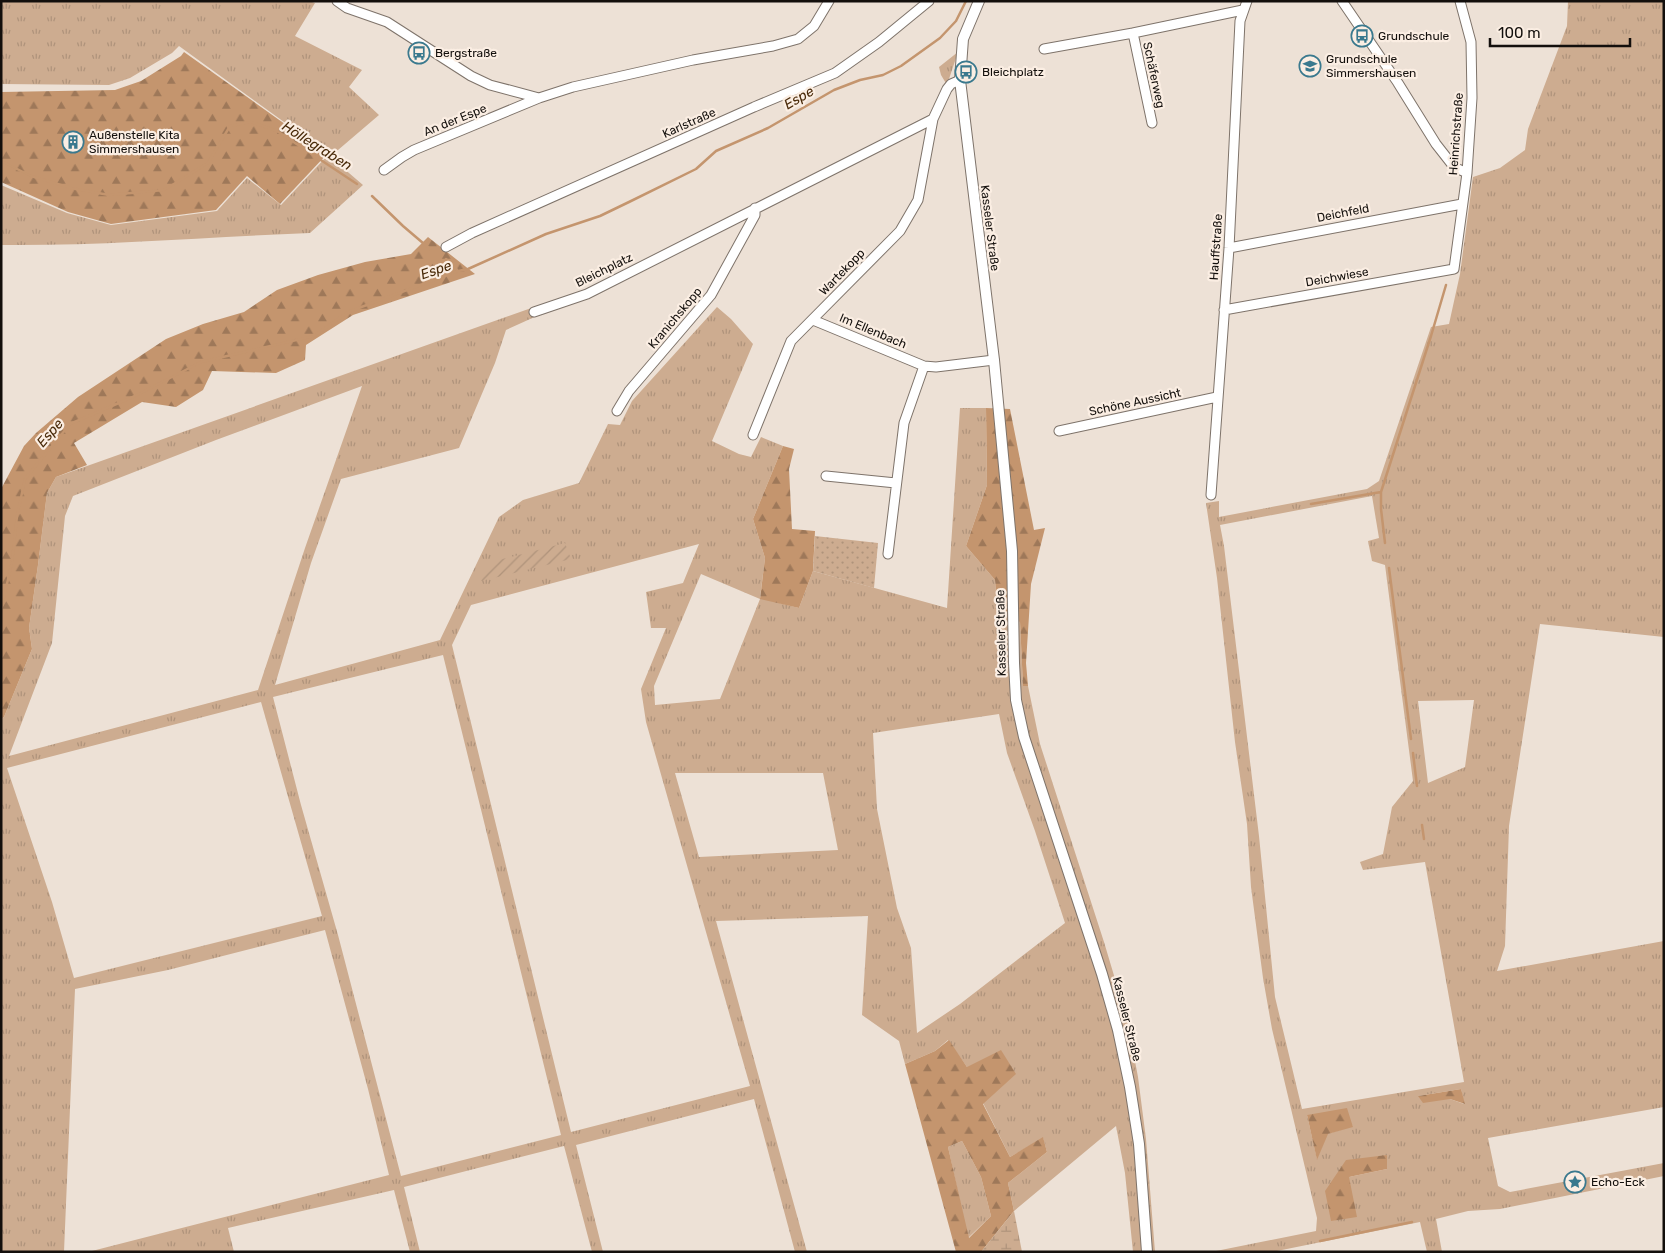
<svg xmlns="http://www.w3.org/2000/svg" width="1665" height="1253" font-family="Rubik,sans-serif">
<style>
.grass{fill:url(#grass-tufts);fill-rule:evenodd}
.forest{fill:url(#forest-firs);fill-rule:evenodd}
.wetland{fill:url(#wetland-marsh)}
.park{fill:url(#park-dots)}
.garden{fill:url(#garden-furrows)}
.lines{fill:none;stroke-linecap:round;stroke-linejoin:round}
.stream{stroke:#c4956e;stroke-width:2.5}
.minor-casing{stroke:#7e736a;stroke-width:11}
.tertiary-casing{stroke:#7e736a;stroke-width:12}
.minor{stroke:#fff;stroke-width:9}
.tertiary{stroke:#fff;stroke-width:10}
.labels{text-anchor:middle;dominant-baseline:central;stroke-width:4.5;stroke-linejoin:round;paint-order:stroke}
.poi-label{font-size:12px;fill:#130f0c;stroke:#fbeee3;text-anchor:start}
.street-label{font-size:12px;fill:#130f0c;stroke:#fbeee3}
.water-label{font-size:14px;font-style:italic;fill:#492a09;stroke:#fbeee3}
</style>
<defs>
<pattern id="grass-tufts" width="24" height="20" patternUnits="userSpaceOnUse" patternTransform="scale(1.25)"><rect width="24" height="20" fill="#cdac90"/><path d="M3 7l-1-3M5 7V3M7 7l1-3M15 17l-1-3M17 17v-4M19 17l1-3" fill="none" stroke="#af937b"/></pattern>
<pattern id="forest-firs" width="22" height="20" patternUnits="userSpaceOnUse" patternTransform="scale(1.25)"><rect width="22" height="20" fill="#c4956e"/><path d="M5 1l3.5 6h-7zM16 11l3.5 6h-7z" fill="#9e7859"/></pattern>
<pattern id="wetland-marsh" width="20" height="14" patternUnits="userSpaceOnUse" patternTransform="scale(1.25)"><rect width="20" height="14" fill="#cdac90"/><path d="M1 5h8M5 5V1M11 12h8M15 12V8" fill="none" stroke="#af937b"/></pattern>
<pattern id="park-dots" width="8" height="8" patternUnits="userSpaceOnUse" patternTransform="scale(1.25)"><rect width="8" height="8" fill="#cdac90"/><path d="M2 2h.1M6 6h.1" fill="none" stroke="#af937b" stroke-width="1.8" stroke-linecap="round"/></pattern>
<pattern id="garden-furrows" width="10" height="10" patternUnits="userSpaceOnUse" patternTransform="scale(1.25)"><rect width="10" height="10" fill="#cdac90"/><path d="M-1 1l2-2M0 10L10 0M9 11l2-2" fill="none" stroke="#af937b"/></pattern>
</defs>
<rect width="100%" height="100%" fill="#ede1d6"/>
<!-- grass -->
<path class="grass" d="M 1,1 L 309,1 L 315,3 L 295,36 L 362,70 L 349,87 L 379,115 L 331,156 L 179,46 L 172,53 L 130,78 L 109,85 L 1,84 Z
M 1568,1 L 1664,1 L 1664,637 L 1540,624 L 1509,826 L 1505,946 L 1497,971 L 1664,941 L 1664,1107 L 1488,1138 L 1498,1186 L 1510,1192 L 1664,1163 L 1664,1176 L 1500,1209 L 1468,1211 L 1436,1219 L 1442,1252 L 1427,1252 L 1420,1222 L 1272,1252 L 1211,1252 L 1316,1231 L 1317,1218 L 1272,1029 L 1263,978 L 1251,887 L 1247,824 L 1235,742 L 1217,578 L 1206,503 L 1219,501 L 1219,517 L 1367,489 L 1379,481 L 1431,327 L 1449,324 L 1460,274 L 1473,177 L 1500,168 L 1525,150 L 1528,129 L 1567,26 ZM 1372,496 L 1379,538 L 1368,541 L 1372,561 L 1385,565 L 1413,781 L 1392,807 L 1383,854 L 1360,862 L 1363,870 L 1425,862 L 1464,1082 L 1302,1109 L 1275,997 L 1259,836 L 1224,546 L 1220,525 ZM 1474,700 L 1465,767 L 1428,783 L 1418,701 ZM 1461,1089 L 1464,1104 L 1450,1099 L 1418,1096 ZM 1307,1115 L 1353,1126 L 1327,1134 L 1317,1159 ZM 1387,1155 L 1387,1169 L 1349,1177 Z
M 958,52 L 947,85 L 941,75 L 939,67 Z
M 328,155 L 363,185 L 310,233 C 207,237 104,246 1,245 L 1,185 L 67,213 L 111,225 L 217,211 L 247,178 L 281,205 Z
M 537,306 L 539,315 L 506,330 L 495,363 L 459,448 L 341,479 L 311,563 L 275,685 L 440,640 L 499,517 L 523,500 L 579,483 L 608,424 L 620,425 L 632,401 L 717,307 L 731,319 L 753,344 L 712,441 L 739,454 L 751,457 L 761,437 L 783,446 L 753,519 L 765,558 L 760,598 L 799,608 L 813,571 L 947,608 L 960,408 L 986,408 L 987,485 L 966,546 L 995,580 L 998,616 L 1020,622 L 1023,685 L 1028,686 L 1040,744 L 1104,942 L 1127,1019 L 1138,1077 L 1146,1139 L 1155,1252 L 1133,1252 L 1125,1173 L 1116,1126 L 1014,1211 L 1008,1183 L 1047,1152 L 1043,1138 L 1010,1157 L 983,1103 L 1015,1074 L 967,1067 L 948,1040 L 935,1051 L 905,1064 L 899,1041 L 862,1015 L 868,916 L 716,921 L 807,1252 L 795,1252 L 754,1099 L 576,1145 L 603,1252 L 592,1252 L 564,1146 L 404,1187 L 420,1252 L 410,1252 L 394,1190 L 228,1228 L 234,1252 L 88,1252 L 389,1175 L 368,1089 L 325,930 L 168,970 L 75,989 L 64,1252 L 1,1252 L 1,719 L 4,717 L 32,649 L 29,628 L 38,565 L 47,493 L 56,477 ZM 362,386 L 305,548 L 258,690 L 9,756 L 52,643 L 65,516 L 73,496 L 216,440 ZM 699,544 L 683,583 L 646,592 L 651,628 L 666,628 L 641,689 L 646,722 L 750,1086 L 571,1132 L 452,645 L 471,605 ZM 701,574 L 760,599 L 720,699 L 655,705 L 654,686 ZM 443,655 L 561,1135 L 401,1176 L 338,935 L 301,805 L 273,697 ZM 261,702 L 322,916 L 74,978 L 52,902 L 7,768 ZM 999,714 L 1007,753 L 1035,831 L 1065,923 L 960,1004 L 917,1033 L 911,948 L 897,908 L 877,809 L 873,733 ZM 675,773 L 823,773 L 838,850 L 699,857 Z
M 962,1141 L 981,1177 L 991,1216 L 968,1238 L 948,1147 Z"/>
<!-- forest -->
<path class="forest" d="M 184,52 L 327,154 L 280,204 L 247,176 L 216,210 L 111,224 L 68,212 L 1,182 L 1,92 L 115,90 L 141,81 L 181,56 Z
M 428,237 L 475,274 L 353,315 L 306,345 L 305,360 L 276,373 L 212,371 L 203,390 L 176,407 L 142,402 L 74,443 L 87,465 L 56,477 L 47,493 L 38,565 L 29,628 L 32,649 L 4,717 L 1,719 L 1,489 L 24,446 L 36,433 L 78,397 L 166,339 L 203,324 L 244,312 L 277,290 L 318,275 L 365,262 L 411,254 Z
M 986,408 L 1010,409 L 1034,530 L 1045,528 L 1031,584 L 1026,663 L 1028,686 L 1023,686 L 1020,622 L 998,616 L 995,580 L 966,546 L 987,485 Z
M 783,446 L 794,449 L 789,469 L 792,529 L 815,531 L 813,571 L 799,608 L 760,599 L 765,558 L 753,519 Z
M 949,1040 L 967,1067 L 1001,1050 L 1016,1074 L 983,1104 L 1010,1157 L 1043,1137 L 1047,1152 L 1008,1183 L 1014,1211 L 981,1252 L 956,1252 L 905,1064 L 935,1051 ZM 962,1141 L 981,1177 L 991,1216 L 969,1238 L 948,1147 Z
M 1461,1089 L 1465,1104 L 1450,1099 L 1423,1103 L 1418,1096 Z
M 1347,1108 L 1353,1127 L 1328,1134 L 1317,1160 L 1307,1115 Z
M 1387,1155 L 1387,1169 L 1349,1177 L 1357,1217 L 1331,1221 L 1325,1191 L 1346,1160 Z"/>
<!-- wetland -->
<path class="wetland" d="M 1014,1211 L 1022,1252 L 981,1252 Z"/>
<!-- park -->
<path class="park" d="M 815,536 L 878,543 L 874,588 L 813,571 Z"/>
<!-- garden -->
<path class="garden" d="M 565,543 L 571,559 L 481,581 L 491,562 Z"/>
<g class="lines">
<!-- stream -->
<path class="stream" d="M 1,161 L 31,176 L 71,188 L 109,195 L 164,190 L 208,163 L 230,126 L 251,122 L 277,131 L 357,184
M 372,196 L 403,226 L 430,249
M 446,259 L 457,270
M 1311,504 L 1381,492
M 1385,543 L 1381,509 L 1381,492 L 1431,336 L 1446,285
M 1389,568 L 1411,739
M 1,610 L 12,562 L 17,516 L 25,479 L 70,424 L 135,396 L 201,362 L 314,336 L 348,312 L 458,271 L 468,269 L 546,234 L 600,216 L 629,202 L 696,169 L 716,151 L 768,128 L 834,90 L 860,80 L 883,75 L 901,66 L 940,38 L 956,21 L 966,1
M 1413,753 L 1417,786
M 1422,825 L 1424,839
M 1320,1241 L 1412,1222"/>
<!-- minor casing -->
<g class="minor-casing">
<path id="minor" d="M 337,1 L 347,8 L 387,22 L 471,76 L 490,85 L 539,98
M 1342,1 L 1398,83 L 1436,144 L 1454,167 L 1467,173
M 1133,33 L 1152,123
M 1044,49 L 1133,33 L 1243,10
M 384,170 L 402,157 L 414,150 L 539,98 L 573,87 L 693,60 L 773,46 L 798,39 L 814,26 L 829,1
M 446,247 L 472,233 L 754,107 L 835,73 L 879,42 L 929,1
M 1229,248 L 1462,204
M 1224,310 L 1454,269 L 1467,173 L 1472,98 L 1471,42 L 1460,1
M 534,312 L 587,294 L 933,119
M 813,320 L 924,366 L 936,367 L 994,360
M 617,411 L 629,391 L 711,295 L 755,215 L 755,208
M 1059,431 L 1217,397
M 753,435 L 791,341 L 900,231 L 918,200 L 933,119 L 947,89 L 951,84 L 960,80
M 826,476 L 896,483
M 1211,495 L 1229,248 L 1240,21 L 1247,1
M 888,554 L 904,423 L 924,366"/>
</g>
<!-- tertiary casing -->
<g class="tertiary-casing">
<path id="tertiary" d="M 979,1 L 963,39 L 960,80 L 994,360 L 1012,551 L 1014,663 L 1016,700 L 1024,737 L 1102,974 L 1118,1030 L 1130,1087 L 1139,1144 L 1147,1252"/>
</g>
<!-- minor -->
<use href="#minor" class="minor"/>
<!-- tertiary -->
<use href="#tertiary" class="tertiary"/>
</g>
<!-- icons -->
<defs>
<g id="bus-ring" transform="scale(1.125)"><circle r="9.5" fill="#fbeee3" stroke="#3a798e" stroke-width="1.5"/><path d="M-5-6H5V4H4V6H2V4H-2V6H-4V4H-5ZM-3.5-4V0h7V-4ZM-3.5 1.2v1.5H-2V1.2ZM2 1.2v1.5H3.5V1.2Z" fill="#3a798e"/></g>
<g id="school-ring" transform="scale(1.125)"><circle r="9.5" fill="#fbeee3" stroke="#3a798e" stroke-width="1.5"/><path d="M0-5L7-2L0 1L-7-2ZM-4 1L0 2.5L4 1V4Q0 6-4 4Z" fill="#3a798e"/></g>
<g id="building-ring" transform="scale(1.125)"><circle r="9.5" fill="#fbeee3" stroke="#3a798e" stroke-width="1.5"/><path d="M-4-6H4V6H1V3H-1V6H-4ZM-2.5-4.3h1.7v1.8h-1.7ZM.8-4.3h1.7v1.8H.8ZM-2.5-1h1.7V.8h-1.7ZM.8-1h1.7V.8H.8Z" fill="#3a798e"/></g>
<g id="sight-ring" transform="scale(1.125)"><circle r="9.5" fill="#fbeee3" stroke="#3a798e" stroke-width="1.5"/><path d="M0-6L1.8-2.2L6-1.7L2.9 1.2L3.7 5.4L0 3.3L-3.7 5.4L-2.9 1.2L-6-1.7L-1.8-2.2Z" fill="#3a798e"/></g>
</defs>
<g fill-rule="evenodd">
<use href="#bus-ring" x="1362" y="36"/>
<use href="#bus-ring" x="419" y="53"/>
<use href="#school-ring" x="1310" y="66"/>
<use href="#bus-ring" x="966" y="72"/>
<use href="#building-ring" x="73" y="142"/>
<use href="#sight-ring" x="1575" y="1182"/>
</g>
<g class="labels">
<!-- poi labels -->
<g class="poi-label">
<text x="1378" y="36">Grundschule</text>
<text x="435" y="53">Bergstraße</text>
<text x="1326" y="59">Grundschule<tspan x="1326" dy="14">Simmershausen</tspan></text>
<text x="982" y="72">Bleichplatz</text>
<text x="89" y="135">Außenstelle Kita<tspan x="89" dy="14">Simmershausen</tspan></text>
<text x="1591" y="1182">Echo-Eck</text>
</g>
<!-- street labels -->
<g class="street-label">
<text transform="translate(1154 75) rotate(78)">Schäferweg</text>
<text transform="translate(455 120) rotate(-22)">An der Espe</text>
<text transform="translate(689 123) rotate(-24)">Karlstraße</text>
<text transform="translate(1456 134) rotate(-86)">Heinrichstraße</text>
<text transform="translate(1343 213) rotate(-11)">Deichfeld</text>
<text transform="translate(990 228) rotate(83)">Kasseler Straße</text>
<text transform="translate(1216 247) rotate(-86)">Hauffstraße</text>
<text transform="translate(604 270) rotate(-26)">Bleichplatz</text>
<text transform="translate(842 272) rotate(-46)">Wartekopp</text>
<text transform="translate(1337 277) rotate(-10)">Deichwiese</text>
<text transform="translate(675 318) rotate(-50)">Kranichskopp</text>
<text transform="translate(873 331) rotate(23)">Im Ellenbach</text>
<text transform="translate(1135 402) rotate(-12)">Schöne Aussicht</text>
<text transform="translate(1001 633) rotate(-91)">Kasseler Straße</text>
<text transform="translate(1127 1019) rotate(76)">Kasseler Straße</text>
</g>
<!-- water labels -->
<g class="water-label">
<text transform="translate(799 98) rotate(-30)">Espe</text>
<text transform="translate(317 146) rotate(32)">Höllegraben</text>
<text transform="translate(436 270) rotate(-19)">Espe</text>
<text transform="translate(50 433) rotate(-49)">Espe</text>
</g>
</g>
<!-- border -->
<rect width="1665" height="1253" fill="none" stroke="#130f0c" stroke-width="5"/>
<!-- scale -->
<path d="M1490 38v8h140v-8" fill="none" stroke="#130f0c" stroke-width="2.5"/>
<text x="1498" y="38" font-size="15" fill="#130f0c" stroke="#fbeee3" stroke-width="4" paint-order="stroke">100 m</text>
</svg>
